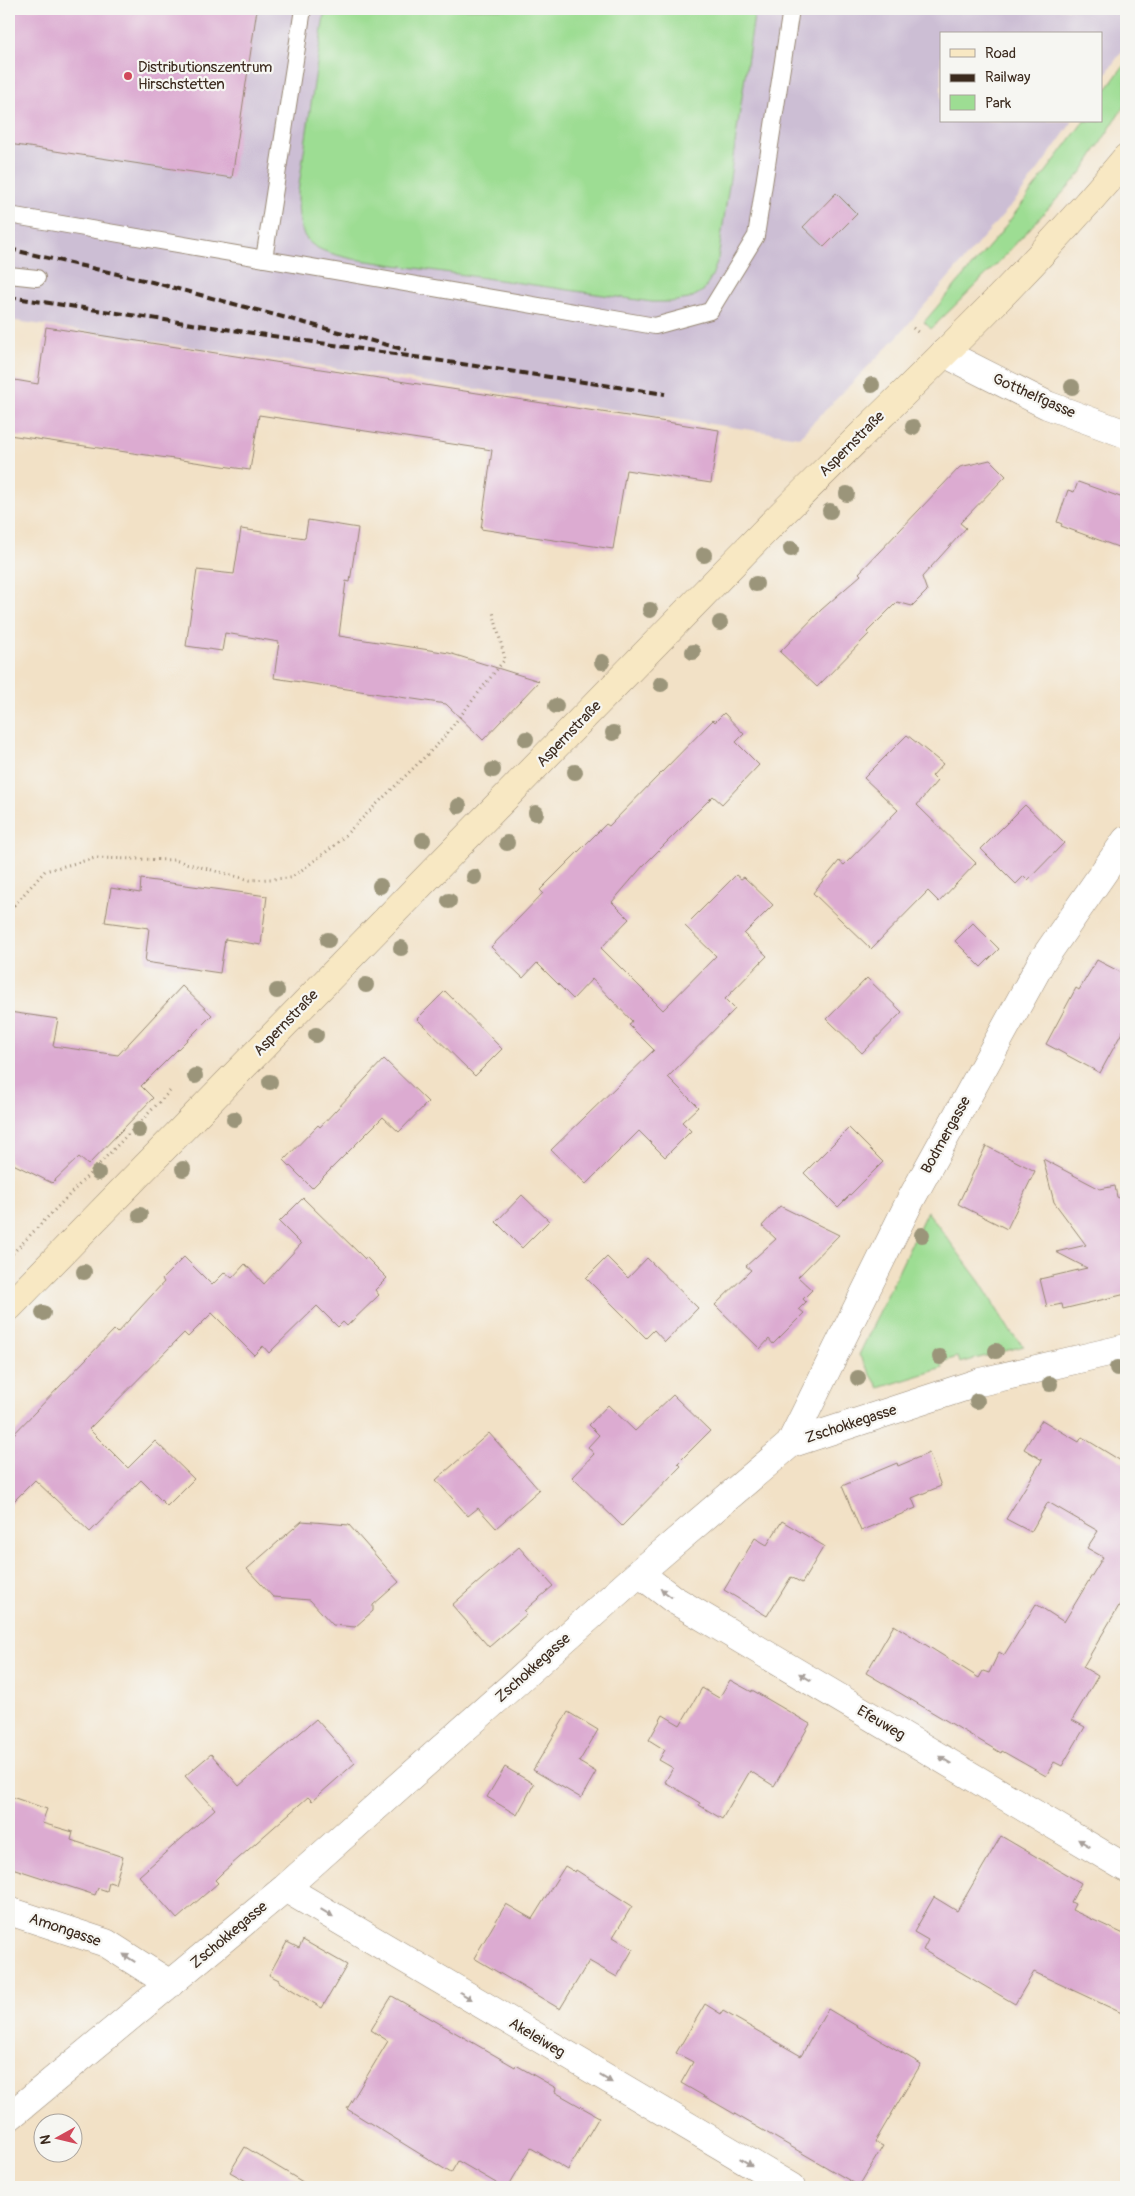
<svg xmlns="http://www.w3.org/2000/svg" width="1135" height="2196" font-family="Pangolin,sans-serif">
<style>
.industrial{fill:#ccbed4}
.green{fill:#9ddd93;stroke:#6c8458}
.building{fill:#dcabd1}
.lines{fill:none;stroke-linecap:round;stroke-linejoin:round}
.lane-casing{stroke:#968672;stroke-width:18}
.street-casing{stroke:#968672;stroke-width:29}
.secondary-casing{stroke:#968672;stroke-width:29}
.path{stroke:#968672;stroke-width:3;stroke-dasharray:1 4;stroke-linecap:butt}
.lane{stroke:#fff;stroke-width:16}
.street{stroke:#fff;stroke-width:28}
.secondary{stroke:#f8e8c3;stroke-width:28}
.rail{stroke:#3b2a1e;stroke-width:4;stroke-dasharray:8 4;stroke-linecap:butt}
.tree{fill:#9b957a}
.oneway{fill:#a79f9a}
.poi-dot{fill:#d1495b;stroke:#f6f6f2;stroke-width:2}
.labels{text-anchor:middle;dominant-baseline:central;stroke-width:4.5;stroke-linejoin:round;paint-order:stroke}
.poi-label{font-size:15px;fill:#3b2a1e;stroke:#f6f6f2;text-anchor:start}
.street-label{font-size:15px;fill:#3b2a1e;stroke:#f6f6f2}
</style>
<rect width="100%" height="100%" fill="#f6f6f2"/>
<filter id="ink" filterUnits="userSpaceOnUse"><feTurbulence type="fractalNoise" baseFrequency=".02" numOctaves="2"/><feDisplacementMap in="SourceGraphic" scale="10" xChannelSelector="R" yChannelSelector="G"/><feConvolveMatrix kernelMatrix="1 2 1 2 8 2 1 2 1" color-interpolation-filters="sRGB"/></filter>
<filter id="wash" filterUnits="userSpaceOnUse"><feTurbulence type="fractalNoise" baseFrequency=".0096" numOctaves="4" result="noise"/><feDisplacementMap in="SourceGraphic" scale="20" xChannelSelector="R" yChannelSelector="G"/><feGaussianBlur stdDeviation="1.12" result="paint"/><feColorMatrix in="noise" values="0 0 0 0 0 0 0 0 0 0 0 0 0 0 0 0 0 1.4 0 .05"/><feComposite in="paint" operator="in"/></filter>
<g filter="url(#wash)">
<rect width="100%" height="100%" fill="#f2e1c6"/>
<!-- industrial -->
<path class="industrial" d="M 9,9 L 1126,9 L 1126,45 L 1101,81 L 1101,34 L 941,34 L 941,121 L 1073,121 L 1020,195 L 897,337 L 799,437 L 9,320 Z"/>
<!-- green -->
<path class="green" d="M 325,9 L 755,9 L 718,259 L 712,276 L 703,291 L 689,299 L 670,302 L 652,302 L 353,259 C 305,248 298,242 298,192 Z
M 1126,62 L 1126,103 L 1082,172 L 995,266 L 931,329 L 924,322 L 998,236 L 1084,121 L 1101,121 L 1101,97 Z
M 927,1211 L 980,1282 L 1012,1334 L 1024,1346 L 960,1363 L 958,1357 L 941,1362 L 943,1368 L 879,1388 L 859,1355 Z"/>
<g id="blocks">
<!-- building -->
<path class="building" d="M 9,9 L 257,9 L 232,178 L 9,144 Z
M 836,193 L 857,214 L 824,247 L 803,227 Z
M 46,327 L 719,430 L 711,483 L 626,470 L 613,549 L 481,529 L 492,450 L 259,415 L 250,470 L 9,435 L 9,379 L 38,384 Z
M 990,460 L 1006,476 L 960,523 L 966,528 L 922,577 L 927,591 L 912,606 L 897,602 L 867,632 L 869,634 L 817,687 L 780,652 L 821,610 L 861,575 L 859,573 L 960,467 Z
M 1078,482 L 1126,499 L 1126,550 L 1061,526 L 1062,524 L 1057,522 L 1068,490 L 1074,492 Z
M 308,520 L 358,528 L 350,582 L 346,581 L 339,636 L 449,653 L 539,681 L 483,740 L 446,704 L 274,678 L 279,642 L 225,633 L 222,651 L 186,646 L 197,570 L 234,574 L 241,529 L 305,538 Z
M 724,713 L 744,734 L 736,742 L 759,765 L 722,804 L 713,796 L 643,866 L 612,902 L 629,919 L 601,948 L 663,1010 L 716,956 L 685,926 L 736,875 L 741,879 L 744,877 L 773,905 L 744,934 L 767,956 L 725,999 L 735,1009 L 668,1077 L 698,1107 L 682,1122 L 691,1131 L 665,1157 L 639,1131 L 586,1184 L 551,1150 L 654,1050 L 629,1025 L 632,1021 L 592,979 L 573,999 L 537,963 L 523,978 L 491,947 L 543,893 L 540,890 L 606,824 L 609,826 L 713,720 L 715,722 Z
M 907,735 L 943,764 L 932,776 L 937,781 L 917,805 L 976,863 L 939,902 L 928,891 L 871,949 L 813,893 L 839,861 L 844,865 L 898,810 L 864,778 Z
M 1025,805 L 1064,843 L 1028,880 L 1024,876 L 1016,884 L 981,849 Z
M 141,879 L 267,896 L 261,945 L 225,939 L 220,973 L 145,962 L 149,928 L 105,922 L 111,888 L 140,893 Z
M 973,923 L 999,949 L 981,967 L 955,941 Z
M 1097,960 L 1126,975 L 1126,1025 L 1100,1073 L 1046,1044 L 1076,988 L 1079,990 Z
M 867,978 L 902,1012 L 862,1053 L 827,1019 Z
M 182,986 L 212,1015 L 141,1086 L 153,1098 L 88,1165 L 79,1157 L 52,1183 L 9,1162 L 9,1012 L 58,1019 L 53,1046 L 118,1055 Z
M 445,991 L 502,1049 L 475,1076 L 417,1019 Z
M 384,1059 L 428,1102 L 399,1132 L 383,1117 L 312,1188 L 284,1160 L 318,1125 L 320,1127 Z
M 849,1128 L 883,1162 L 838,1207 L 804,1173 Z
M 986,1146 L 1035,1171 L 1007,1229 L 958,1204 Z
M 1043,1159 L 1100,1189 L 1115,1186 L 1117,1197 L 1126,1201 L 1126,1294 L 1063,1309 L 1062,1304 L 1047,1307 L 1040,1279 L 1087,1268 L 1056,1252 L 1086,1245 L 1054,1202 Z
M 522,1195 L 549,1221 L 522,1248 L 496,1222 Z
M 303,1198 L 365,1259 L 366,1257 L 387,1278 L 375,1290 L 379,1295 L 347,1326 L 343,1322 L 338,1327 L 317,1306 L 269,1353 L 263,1346 L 254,1355 L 212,1313 L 188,1337 L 184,1333 L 89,1429 L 128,1468 L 155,1441 L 194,1479 L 167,1506 L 141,1480 L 90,1532 L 35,1480 L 9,1506 L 9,1439 L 114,1330 L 117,1333 L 164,1282 L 162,1279 L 184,1257 L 212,1285 L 225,1272 L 232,1278 L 245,1264 L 264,1284 L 301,1244 L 279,1222 Z
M 780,1206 L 839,1235 L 798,1277 L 812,1290 L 803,1299 L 806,1302 L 799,1309 L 804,1313 L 773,1344 L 769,1339 L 760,1349 L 715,1305 L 751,1270 L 746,1266 L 776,1239 L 762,1226 Z
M 607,1257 L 628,1278 L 647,1258 L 698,1308 L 665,1342 L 654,1330 L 646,1338 L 586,1278 Z
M 673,1395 L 710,1431 L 678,1463 L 681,1466 L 622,1526 L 572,1477 L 594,1454 L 588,1447 L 599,1435 L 589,1425 L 608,1405 L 635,1431 Z
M 1042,1420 L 1079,1442 L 1082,1437 L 1126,1464 L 1126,1594 L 1083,1667 L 1098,1676 L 1072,1720 L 1085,1727 L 1062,1766 L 1054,1762 L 1046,1776 L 1002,1751 L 1001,1753 L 866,1673 L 894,1625 L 979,1678 L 983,1671 L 989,1673 L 999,1652 L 1004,1655 L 1036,1604 L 1064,1622 L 1103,1557 L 1087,1548 L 1098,1531 L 1048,1502 L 1031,1532 L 1006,1519 L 1042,1460 L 1024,1449 Z
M 489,1433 L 539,1490 L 496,1528 L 478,1508 L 468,1516 L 436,1480 Z
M 929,1453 L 941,1486 L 912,1498 L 916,1508 L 861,1531 L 842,1486 L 897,1463 L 898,1466 Z
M 302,1521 L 349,1525 L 399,1582 L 373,1605 L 373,1611 L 355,1627 L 333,1625 L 310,1600 L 273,1597 L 247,1569 Z
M 782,1521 L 824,1546 L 802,1583 L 791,1577 L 767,1616 L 724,1590 L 755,1538 L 767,1545 Z
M 519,1547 L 553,1586 L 524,1611 L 527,1614 L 489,1647 L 452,1605 Z
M 730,1680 L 752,1692 L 752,1690 L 810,1724 L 774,1786 L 750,1771 L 722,1819 L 699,1805 L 700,1803 L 665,1782 L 673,1768 L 659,1760 L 665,1750 L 649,1740 L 663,1715 L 680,1725 L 702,1688 L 719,1698 Z
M 568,1712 L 598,1730 L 579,1762 L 596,1772 L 581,1798 L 533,1770 Z
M 316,1719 L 355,1763 L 312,1801 L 308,1797 L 222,1873 L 215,1880 L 218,1883 L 177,1919 L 139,1876 L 215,1809 L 185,1776 L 211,1754 L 239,1786 Z
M 505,1767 L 534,1784 L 517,1815 L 487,1797 Z
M 9,1796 L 47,1809 L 42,1823 L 73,1832 L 71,1840 L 123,1857 L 115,1884 L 109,1882 L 107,1891 L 98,1888 L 95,1895 L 9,1867 Z
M 1001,1836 L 1081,1883 L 1071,1902 L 1075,1904 L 1072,1910 L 1126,1935 L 1126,2015 L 1034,1972 L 1015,2004 L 923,1950 L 928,1940 L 914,1932 L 934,1897 L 957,1911 Z
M 565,1866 L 575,1872 L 576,1870 L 632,1906 L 613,1937 L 633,1949 L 617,1977 L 589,1961 L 560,2009 L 474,1958 L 506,1904 L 532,1919 Z
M 303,1940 L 347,1965 L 322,2008 L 279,1982 L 279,1980 L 269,1975 L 287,1942 L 299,1948 Z
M 392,1996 L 515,2067 L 516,2065 L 556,2088 L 555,2092 L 599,2117 L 568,2170 L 531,2148 L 508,2187 L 503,2187 L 458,2161 L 451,2173 L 347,2109 L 388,2041 L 371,2030 Z
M 705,2004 L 721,2014 L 723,2011 L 801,2056 L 828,2009 L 921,2064 L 875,2142 L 883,2146 L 859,2186 L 681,2083 L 693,2062 L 676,2053 Z
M 245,2147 L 311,2187 L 257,2187 L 230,2172 Z"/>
</g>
</g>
<g filter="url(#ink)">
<use href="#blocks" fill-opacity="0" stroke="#968672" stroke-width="1"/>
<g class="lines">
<!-- lane casing -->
<g class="lane-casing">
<path id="lane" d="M 9,215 L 655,326 L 710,311 L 756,236 L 791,9
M 264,259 L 303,9
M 9,275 L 37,278"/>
</g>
<!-- street casing -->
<g class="street-casing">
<path id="street" d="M 944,353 L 1047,405 L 1126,434
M 790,1444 L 910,1201 L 1042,961 L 1126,840
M 639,1573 L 673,1599 L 1126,1868
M 285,1888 L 791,2187
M 9,1911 L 106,1943 L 170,1984
M 9,2117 L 285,1888 L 639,1573 L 790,1444 L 980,1382 L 1126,1348"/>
</g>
<!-- secondary casing -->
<g class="secondary-casing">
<path id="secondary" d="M 9,1307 C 260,1049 511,791 762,534 C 884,409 1015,292 1126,158"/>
</g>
<!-- path -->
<path class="path" d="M 913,328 L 920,334
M 9,904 L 14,905 L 45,871 L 95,858 L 174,860 L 250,880 L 291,878 L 334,846 L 440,742 L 505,659 L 493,612
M 9,1257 L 171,1090"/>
<!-- lane -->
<use href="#lane" class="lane"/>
<!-- street -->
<use href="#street" class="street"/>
<!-- secondary -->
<use href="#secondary" class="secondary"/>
<!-- rail -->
<path class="rail" d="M 9,249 L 152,282 L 406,350
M 9,297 L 665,394"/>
</g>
<!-- trees -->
<g class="tree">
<circle cx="872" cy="385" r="8"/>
<circle cx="1072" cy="387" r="8"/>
<circle cx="913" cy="427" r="8"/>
<circle cx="847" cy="494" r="8"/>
<circle cx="830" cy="511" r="8"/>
<circle cx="791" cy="549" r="8"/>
<circle cx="704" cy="555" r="8"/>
<circle cx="756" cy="584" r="8"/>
<circle cx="650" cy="610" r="8"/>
<circle cx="720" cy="623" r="8"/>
<circle cx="693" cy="652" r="8"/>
<circle cx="602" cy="662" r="8"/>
<circle cx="661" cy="684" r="8"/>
<circle cx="556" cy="706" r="8"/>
<circle cx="613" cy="733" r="8"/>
<circle cx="526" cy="739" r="8"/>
<circle cx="493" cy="770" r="8"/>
<circle cx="575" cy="772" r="8"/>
<circle cx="459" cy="806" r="8"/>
<circle cx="536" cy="813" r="8"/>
<circle cx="423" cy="840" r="8"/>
<circle cx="507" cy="843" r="8"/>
<circle cx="474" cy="877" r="8"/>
<circle cx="380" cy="886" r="8"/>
<circle cx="449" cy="901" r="8"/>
<circle cx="328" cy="940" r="8"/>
<circle cx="401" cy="948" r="8"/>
<circle cx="366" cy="985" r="8"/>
<circle cx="277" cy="991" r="8"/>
<circle cx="316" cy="1035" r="8"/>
<circle cx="195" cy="1076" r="8"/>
<circle cx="270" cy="1082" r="8"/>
<circle cx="234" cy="1119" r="8"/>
<circle cx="139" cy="1130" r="8"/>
<circle cx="183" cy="1169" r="8"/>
<circle cx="98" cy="1173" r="8"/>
<circle cx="140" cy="1215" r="8"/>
<circle cx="922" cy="1235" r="8"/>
<circle cx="84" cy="1272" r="8"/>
<circle cx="43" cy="1313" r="8"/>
<circle cx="996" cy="1351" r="8"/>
<circle cx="940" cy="1357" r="8"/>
<circle cx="1117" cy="1368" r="8"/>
<circle cx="858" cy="1378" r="8"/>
<circle cx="1050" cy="1384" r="8"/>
<circle cx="977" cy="1401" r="8"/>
</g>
<!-- one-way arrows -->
<defs><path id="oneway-solid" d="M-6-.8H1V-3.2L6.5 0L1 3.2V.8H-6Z" transform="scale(1.25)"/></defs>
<g class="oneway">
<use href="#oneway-solid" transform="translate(666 1593) rotate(-143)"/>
<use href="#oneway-solid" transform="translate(805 1677) rotate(-149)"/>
<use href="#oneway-solid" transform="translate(945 1760) rotate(-149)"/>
<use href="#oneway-solid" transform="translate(1084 1843) rotate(-149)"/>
<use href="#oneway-solid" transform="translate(327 1913) rotate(31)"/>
<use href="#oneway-solid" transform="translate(129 1958) rotate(-147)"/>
<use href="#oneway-solid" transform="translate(466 1996) rotate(31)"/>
<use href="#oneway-solid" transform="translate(606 2079) rotate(31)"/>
<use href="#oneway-solid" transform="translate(746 2162) rotate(31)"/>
</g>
</g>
<!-- markers -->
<circle class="poi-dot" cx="128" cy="76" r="5"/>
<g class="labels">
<!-- poi labels -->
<g class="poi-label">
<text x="138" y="67">Distributionszentrum<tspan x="138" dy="17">Hirschstetten</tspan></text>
</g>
<!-- street labels -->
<g class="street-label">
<text transform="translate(1034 396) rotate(24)">Gotthelfgasse</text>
<text transform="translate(852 444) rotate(-45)">Aspernstraße</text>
<text transform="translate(569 734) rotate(-46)">Aspernstraße</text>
<text transform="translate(286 1023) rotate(-46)">Aspernstraße</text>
<text transform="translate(946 1135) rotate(-61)">Bodmergasse</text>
<text transform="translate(851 1424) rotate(-18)">Zschokkegasse</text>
<text transform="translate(533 1668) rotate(-42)">Zschokkegasse</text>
<text transform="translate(881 1723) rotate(31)">Efeuweg</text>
<text transform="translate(65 1930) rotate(19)">Amongasse</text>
<text transform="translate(229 1935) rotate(-40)">Zschokkegasse</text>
<text transform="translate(537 2038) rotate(31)">Akeleiweg</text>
</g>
</g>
<!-- margin -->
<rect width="1135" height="2196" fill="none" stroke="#f6f6f2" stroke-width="30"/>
<!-- legend -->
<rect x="940" y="32" width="162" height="90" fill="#f6f6f2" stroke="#aba49d"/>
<rect x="950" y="49" width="25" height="8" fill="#f8e8c3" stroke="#aba49d"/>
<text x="985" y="58" font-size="15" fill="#3b2a1e">Road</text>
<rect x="950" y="74" width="25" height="8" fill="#3b2a1e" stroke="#aba49d"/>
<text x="985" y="82" font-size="15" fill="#3b2a1e">Railway</text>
<rect x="950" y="95" width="25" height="15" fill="#9ddd93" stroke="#aba49d"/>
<text x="985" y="108" font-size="15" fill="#3b2a1e">Park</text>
<!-- north arrow -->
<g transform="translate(58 2138) rotate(262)"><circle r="24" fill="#f6f6f2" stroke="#aba49d"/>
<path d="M0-4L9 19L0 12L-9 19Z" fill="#d1495b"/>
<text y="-8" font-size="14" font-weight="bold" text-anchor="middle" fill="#3b2a1e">N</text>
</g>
</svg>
